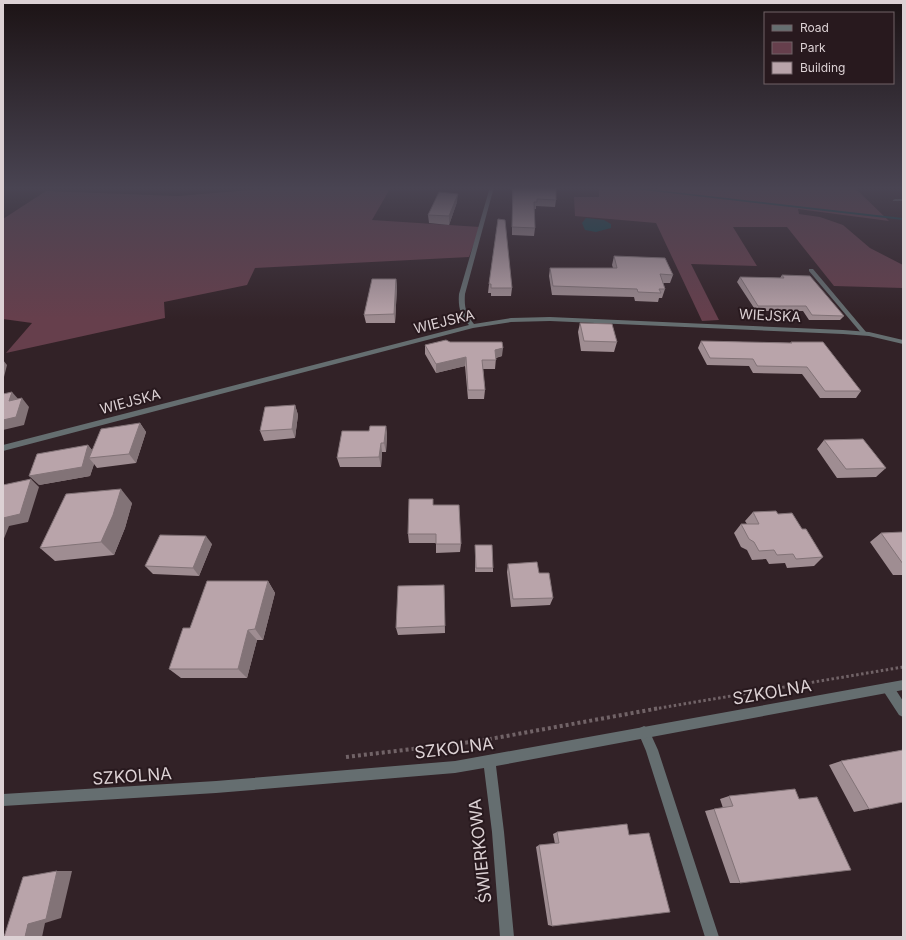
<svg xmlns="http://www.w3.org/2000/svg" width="906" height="940" font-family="Inter,sans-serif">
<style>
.green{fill:#663f4c}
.water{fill:#0b444a}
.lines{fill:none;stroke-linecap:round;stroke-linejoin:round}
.stream{fill:#0b444a;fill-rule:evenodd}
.path-far1{stroke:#716367;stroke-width:3;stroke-dasharray:2.5 2.5;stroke-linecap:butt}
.path{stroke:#716367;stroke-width:4;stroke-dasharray:3 3;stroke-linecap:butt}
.service{fill:#656e70;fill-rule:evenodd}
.minor{fill:#656e70;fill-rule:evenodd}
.tertiary{fill:#656e70;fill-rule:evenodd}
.wall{fill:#9f8d92}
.shaded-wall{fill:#827377}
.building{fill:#b9a4aa;stroke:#827377}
.labels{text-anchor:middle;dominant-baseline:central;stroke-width:4;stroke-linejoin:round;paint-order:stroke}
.street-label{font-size:14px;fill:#dcd1d4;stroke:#28191e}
.near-street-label{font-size:17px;fill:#dcd1d4;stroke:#28191e}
</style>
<rect width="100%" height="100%" fill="#322227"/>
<!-- green -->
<path class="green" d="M 287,187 L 391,187 L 372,220 L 480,227 L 469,257 L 255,268 L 247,285 L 164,302 L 165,318 L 6,353 L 32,323 L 3,319 L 3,219 L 46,191 L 178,196 Z
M 599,187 L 659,189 L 659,187 L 854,187 L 889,221 L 798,209 L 799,214 L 820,217 L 843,225 L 870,248 L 903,265 L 903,288 L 834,286 L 787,227 L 733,227 L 757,266 L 691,264 L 719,320 L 702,321 L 656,223 L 575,216 L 574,197 L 599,197 Z"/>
<!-- water -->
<path class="water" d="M 586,218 L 604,220 L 611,224 L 611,228 L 596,232 L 585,230 L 582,223 Z"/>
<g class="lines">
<!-- stream -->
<path class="stream" d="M 618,187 L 629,187 L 903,218 L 903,220 Z"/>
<!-- path-far1 -->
<path class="path-far1" d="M 654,709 L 903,667"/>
<!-- path -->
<path class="path" d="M 346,757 L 479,741 L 660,708"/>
<!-- service -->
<path class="service" d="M 895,199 L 903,199 L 903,201 L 893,201 L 893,200 Z
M 809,269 L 813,269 L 866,332 L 866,334 L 862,334 L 809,271 Z
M 888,683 L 892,684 L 903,701 L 903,717 L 899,715 L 884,692 L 883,688 L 884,684 Z
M 644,726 L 648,728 L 658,750 L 719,937 L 705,937 L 646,751 L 638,732 L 640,728 Z"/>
<!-- minor -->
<path class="minor" d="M 903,680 L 903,690 L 496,766 L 504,832 L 514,937 L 500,937 L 492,832 L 484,768 L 455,773 L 216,793 L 3,806 L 3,794 L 216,781 L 455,761 Z"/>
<!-- tertiary -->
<path class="tertiary" d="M 490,187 L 494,187 L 465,294 C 464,307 466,314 474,324 L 511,318 L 550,317 L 843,330 L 869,332 L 903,340 L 903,344 L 869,336 L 843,334 L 550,321 L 511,322 L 473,328 L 3,451 L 3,445 L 469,325 C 460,315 458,307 459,294 Z"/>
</g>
<!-- wall -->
<path class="wall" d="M 512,187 L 556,187 L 556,200 L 555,207 L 536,206 L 536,209 L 534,209 L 535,228 L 534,236 L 512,235 Z
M 457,202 L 449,225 L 429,223 L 428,215 Z
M 498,219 L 512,288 L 511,296 L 491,296 L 491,293 L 488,293 L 489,284 Z
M 614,256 L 673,275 L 670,283 L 663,283 L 665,289 L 662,298 L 659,298 L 658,302 L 635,301 L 634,297 L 552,295 L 549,276 L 550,268 L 613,268 L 612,265 Z
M 782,275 L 844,316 L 840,320 L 809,320 L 803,311 L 756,311 L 737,282 L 740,277 L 780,278 Z
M 396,279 L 397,287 L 395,323 L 366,323 L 364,315 Z
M 580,323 L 617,342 L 614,352 L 581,351 L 578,332 Z
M 701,341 L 790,343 L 791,342 L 861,391 L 856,398 L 820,398 L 802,374 L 753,373 L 749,366 L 707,365 L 698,348 Z
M 425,345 L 502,356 L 496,358 L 495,369 L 483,369 L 485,390 L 484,399 L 468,399 L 465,366 L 436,373 L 425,354 Z
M 295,405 L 298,415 L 295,438 L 264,441 L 260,431 Z
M 140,423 L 146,432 L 136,463 L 97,468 L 94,464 L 90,476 L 39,485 L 88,445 L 92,450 Z
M 386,426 L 387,435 L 386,452 L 382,452 L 381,467 L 340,467 L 337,458 L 369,431 Z
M 824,440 L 886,468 L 876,477 L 837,478 L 817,449 Z
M 132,503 L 125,528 L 114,555 L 55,561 L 40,548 Z
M 433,505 L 461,544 L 460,552 L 436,553 L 436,543 L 409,543 L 408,534 Z
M 753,512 L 778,514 L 802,529 L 823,557 L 814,566 L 787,568 L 785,563 L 769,564 L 766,559 L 752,560 L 747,550 L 741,547 L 734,533 L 741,524 L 747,524 L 745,521 Z
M 903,532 L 903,575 L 893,575 L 870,542 L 881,533 Z
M 212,544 L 199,576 L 153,574 L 145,566 Z
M 475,545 L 493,568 L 493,572 L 475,572 Z
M 508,564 L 539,573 L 553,598 L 550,605 L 511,607 L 507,572 Z
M 268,581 L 275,593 L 263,640 L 257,640 L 247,678 L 181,678 L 169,669 L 190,628 Z
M 444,585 L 445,633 L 398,635 L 396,628 Z
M 903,750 L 903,803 L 902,802 L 854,812 L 829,765 L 841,761 Z
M 729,796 L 799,799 L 740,883 L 730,883 L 705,811 L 714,809 L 723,808 L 720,799 Z
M 557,832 L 629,835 L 552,926 L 548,925 L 536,847 L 539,845 L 555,844 L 553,834 Z"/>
<!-- shaded-wall -->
<path class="shaded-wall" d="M 458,194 L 457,202 L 449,225 L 449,216 Z
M 396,279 L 397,287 L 395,323 L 394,314 Z
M 503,348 L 502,356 L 494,358 L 495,350 Z
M 466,357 L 465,366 L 436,373 L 436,364 Z
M 3,360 L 7,365 L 3,381 Z
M 12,392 L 20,401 L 9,401 Z
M 22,398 L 29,407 L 24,425 L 3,430 L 3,420 Z
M 295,405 L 298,415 L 295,438 L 292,429 Z
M 140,423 L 146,432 L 136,463 L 129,454 Z
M 386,426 L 387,435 L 386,452 L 384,443 Z
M 381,443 L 382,452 L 381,467 L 379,457 Z
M 88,445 L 96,455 L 89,458 L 94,464 L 90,476 L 39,485 L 29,476 Z
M 31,479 L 39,487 L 28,522 L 9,526 L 3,541 L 3,518 Z
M 121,489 L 132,503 L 125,528 L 114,555 L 101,542 Z
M 206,536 L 212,544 L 199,576 L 193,568 Z
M 268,581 L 275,593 L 263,640 L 255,629 Z
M 248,630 L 257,640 L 247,678 L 238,669 Z
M 57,871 L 72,871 L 61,918 L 45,923 L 42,937 L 25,937 L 28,924 Z"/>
<!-- building -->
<path class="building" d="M 513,187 L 556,187 L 556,200 L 537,199 L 537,202 L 534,202 L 535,228 L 512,227 Z
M 439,192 L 458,194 L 449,216 L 428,215 Z
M 498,219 L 505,220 L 512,288 L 491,288 L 491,284 L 489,284 Z
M 614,256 L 665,258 L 673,275 L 660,274 L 665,289 L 659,289 L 661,293 L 638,292 L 637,289 L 553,286 L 550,268 L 617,268 Z
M 782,275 L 810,276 L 844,316 L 812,315 L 806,306 L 758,306 L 740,277 L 784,278 Z
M 372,279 L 396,279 L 394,314 L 364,315 Z
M 580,323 L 612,324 L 617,342 L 584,341 Z
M 446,340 L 450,342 L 502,342 L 503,348 L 495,350 L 496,360 L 482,360 L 485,390 L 468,390 L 466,357 L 436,364 L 425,345 Z
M 701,341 L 792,343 L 791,342 L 823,342 L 861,391 L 825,391 L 807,367 L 757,366 L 753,359 L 710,358 Z
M 12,392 L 9,401 L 22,398 L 16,417 L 3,420 L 3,394 Z
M 295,405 L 292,429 L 260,431 L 265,407 Z
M 140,423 L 129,454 L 89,458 L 101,429 Z
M 370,426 L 386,426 L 384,443 L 381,443 L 379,457 L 337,458 L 342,431 L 369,431 Z
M 863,439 L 886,468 L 846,469 L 824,440 Z
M 88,445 L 82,467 L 29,476 L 37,454 Z
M 31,479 L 20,514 L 3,518 L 3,485 Z
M 121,489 L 113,515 L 101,542 L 40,548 L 66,494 Z
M 409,499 L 433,499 L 433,505 L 459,505 L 461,544 L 436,544 L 436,534 L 408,534 Z
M 776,511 L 778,514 L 792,513 L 802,529 L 806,529 L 823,557 L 796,559 L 793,554 L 777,555 L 774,550 L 759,551 L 754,542 L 749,539 L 741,524 L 759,524 L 753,512 Z
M 903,532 L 903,564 L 881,533 Z
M 160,535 L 206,536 L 193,568 L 145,566 Z
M 475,545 L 492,545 L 493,568 L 476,568 Z
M 537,562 L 539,573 L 549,573 L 553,598 L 513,599 L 508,564 Z
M 207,581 L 268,581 L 255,629 L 248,630 L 238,669 L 169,669 L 183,628 L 190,628 Z
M 444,585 L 445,626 L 396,628 L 398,586 Z
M 903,750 L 903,802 L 869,809 L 841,761 Z
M 795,789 L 799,799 L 817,797 L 851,870 L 740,883 L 714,809 L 733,806 L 729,796 Z
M 627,824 L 629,835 L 649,833 L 670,912 L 552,926 L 539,845 L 559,843 L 557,832 Z
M 57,871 L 46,919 L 28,924 L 25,937 L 4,937 L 23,877 Z"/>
<!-- sky -->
<linearGradient id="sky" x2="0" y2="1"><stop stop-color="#1c1315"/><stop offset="0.59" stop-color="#494452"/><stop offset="1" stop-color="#494452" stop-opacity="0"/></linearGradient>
<rect width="906" height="319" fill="url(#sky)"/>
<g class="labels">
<!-- street labels -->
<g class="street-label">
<text transform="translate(770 315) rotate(3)">WIEJSKA</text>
<text transform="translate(444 321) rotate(-14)">WIEJSKA</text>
<text transform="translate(130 401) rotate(-15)">WIEJSKA</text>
</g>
<!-- near-street labels -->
<g class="near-street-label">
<text transform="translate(772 692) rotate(-10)">SZKOLNA</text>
<text transform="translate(454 748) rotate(-7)">SZKOLNA</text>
<text transform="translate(132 776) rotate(-4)">SZKOLNA</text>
<text transform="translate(480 851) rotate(-96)">ŚWIERKOWA</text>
</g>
</g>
<!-- border -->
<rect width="906" height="940" fill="none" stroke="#dcd1d4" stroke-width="8"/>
<!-- legend -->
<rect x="764" y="12" width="130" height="72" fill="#28191e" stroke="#706367"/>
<rect x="772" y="25" width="20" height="6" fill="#656e70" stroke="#706367"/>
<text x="800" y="32" font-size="12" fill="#dcd1d4">Road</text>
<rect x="772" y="42" width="20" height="12" fill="#663f4c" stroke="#706367"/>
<text x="800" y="52" font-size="12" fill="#dcd1d4">Park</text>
<rect x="772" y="62" width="20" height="12" fill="#b9a4aa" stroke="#706367"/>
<text x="800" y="72" font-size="12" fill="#dcd1d4">Building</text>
</svg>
